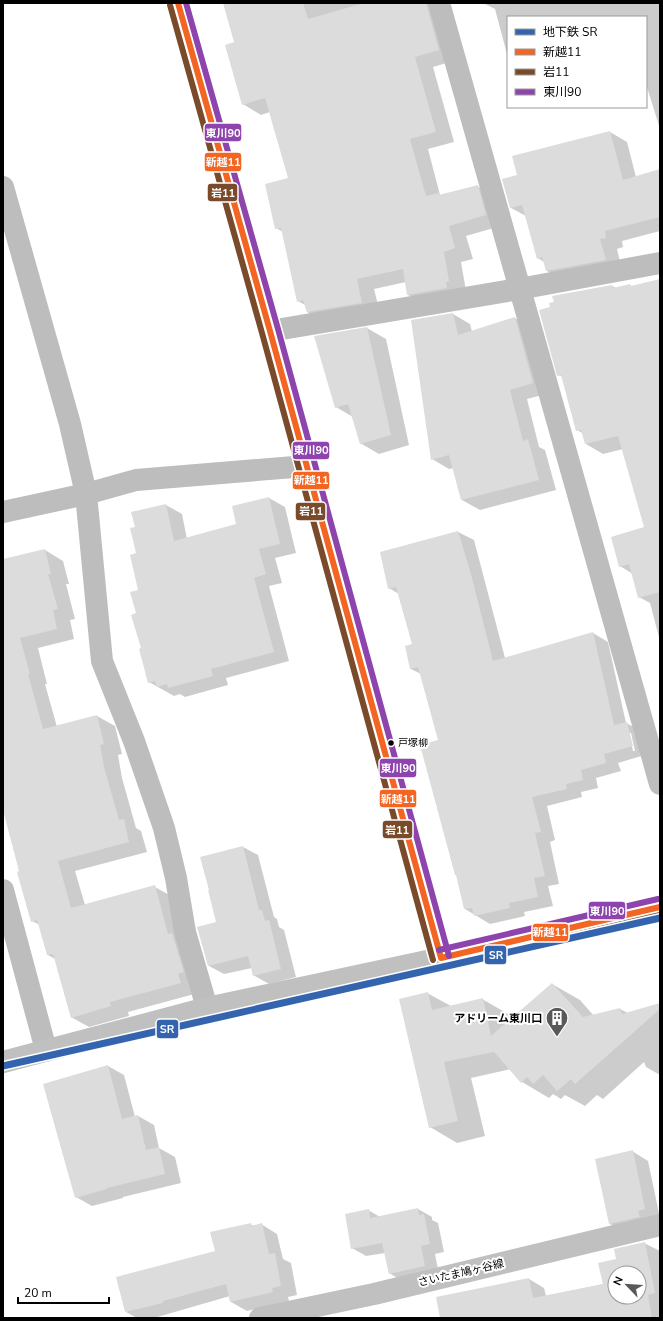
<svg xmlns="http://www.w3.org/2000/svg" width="663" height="1321" font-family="'Nunito Sans','Noto Sans JP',sans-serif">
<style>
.shadow{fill:#0003;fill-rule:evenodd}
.building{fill:#dcdcdc;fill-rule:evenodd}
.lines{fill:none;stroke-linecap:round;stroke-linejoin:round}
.street{stroke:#bdbdbd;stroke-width:22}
.secondary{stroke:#c0c0c0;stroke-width:22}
.bus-1-casing{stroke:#fff;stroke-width:9}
.bus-2-casing{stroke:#fff;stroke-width:9}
.bus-3-casing{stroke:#fff;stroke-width:9}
.bus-1{stroke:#f26522;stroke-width:6}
.bus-2{stroke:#7a4b2a;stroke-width:6}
.bus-3{stroke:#8e44ad;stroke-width:6}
.metro-1-casing{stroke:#fff;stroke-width:10}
.metro-1{stroke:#3564af;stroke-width:7}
.bus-dot{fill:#000;stroke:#fff;stroke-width:1.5}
.labels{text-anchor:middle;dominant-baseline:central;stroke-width:4;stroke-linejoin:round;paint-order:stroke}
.bus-label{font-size:10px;fill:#000;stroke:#fff;text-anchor:start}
.poi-label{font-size:11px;font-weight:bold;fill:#000;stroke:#fff;text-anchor:end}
.street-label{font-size:11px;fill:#000;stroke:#fff}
.line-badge{stroke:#fff;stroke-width:1.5}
.badge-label{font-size:11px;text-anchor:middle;font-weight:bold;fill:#fff}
</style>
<rect width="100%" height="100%" fill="#fff"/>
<!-- shadow -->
<path class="shadow" d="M 224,3 L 433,3 L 450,62 L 433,67 L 454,142 L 428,149 L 440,195 L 477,186 L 495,197 L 504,225 L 466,236 L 473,259 L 461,262 L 466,291 L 426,305 L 408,295 L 406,282 L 374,289 L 380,313 L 325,322 L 307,312 L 305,305 L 298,301 L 283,232 L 276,228 L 290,179 L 270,112 L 261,115 L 243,104 L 235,43 Z
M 483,3 L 660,3 L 660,129 L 646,84 L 646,17 L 508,17 L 508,58 L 495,9 Z
M 610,132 L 627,142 L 636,177 L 660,170 L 660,231 L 622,241 L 623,247 L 617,249 L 622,270 L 564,281 L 547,271 L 544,262 L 538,258 L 526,216 L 511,208 L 518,175 Z
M 660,280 L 660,641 L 650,603 L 639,597 L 633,574 L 620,566 L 645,528 L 623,449 L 603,454 L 586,444 L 584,434 L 577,430 L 563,377 L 558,375 L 612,286 L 616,288 L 630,285 L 633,287 Z
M 453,314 L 470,324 L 472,332 L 515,318 L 532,329 L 550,393 L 527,399 L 539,447 L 545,450 L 556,490 L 480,510 L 462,500 L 454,468 L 449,469 L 432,459 Z
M 367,328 L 386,339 L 409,445 L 379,454 L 360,443 L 353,417 L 336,407 Z
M 269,498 L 285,507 L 296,553 L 275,558 L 282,583 L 269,586 L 289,661 L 226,678 L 228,685 L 185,697 L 180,694 L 174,696 L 149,682 L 138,614 L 140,590 L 136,528 L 166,505 L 182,514 L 187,539 L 238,525 Z
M 458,532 L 474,540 L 505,658 L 593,633 L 608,642 L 626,723 L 642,731 L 648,754 L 618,763 L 621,771 L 596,778 L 598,788 L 581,792 L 582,797 L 547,806 L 555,840 L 550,842 L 559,884 L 548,886 L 553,906 L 524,912 L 525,916 L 490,924 L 465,909 L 439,741 L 421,674 L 411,669 L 406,647 L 413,645 L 399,594 L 389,588 L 381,553 ZM 629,733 L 631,733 L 635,751 L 633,751 Z
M 45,550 L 63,561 L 69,584 L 66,584 L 75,619 L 70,620 L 74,639 L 38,648 L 47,684 L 45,684 L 57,727 L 97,716 L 115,726 L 122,754 L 118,755 L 122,778 L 136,828 L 141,831 L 147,852 L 75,871 L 85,905 L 155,887 L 173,897 L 198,993 L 128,1012 L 129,1016 L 89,1027 L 71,1017 L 55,959 L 48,955 L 40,925 L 32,921 L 3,806 L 3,560 Z
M 243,847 L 258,855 L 274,917 L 277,919 L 279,927 L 284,930 L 296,977 L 269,984 L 253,975 L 252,968 L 224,974 L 209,966 L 218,923 Z
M 552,984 L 580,1000 L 594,1016 L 620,1009 L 628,1013 L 660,1004 L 660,1075 L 646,1067 L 644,1062 L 603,1099 L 597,1095 L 585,1106 L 565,1095 L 561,1099 L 553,1094 L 549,1098 L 522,1082 L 511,1069 L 471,1078 L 485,1136 L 457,1143 L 430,1127 L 427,993 L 451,1006 L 482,999 L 510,1015 L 511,1020 Z
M 108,1066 L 124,1075 L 135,1117 L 138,1116 L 154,1125 L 159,1148 L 175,1157 L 181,1183 L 123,1197 L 123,1198 L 92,1206 L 76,1197 Z
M 632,1151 L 648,1161 L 660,1218 L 626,1233 L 610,1224 Z
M 418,1209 L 432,1217 L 432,1220 L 438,1223 L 444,1252 L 435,1254 L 439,1274 L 404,1282 L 389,1273 L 385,1253 L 366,1256 L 352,1248 L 368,1210 L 380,1217 Z
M 250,1224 L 254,1226 L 261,1224 L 277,1234 L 283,1259 L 291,1263 L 297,1295 L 288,1297 L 289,1301 L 247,1311 L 231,1302 L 230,1296 L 154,1318 L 137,1318 L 126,1312 L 216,1252 Z
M 644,1243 L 660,1251 L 660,1318 L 441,1318 L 437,1298 L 529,1279 L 544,1288 L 546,1296 L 604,1284 L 618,1260 ZM 615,1273 L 639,1273 L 639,1297 L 615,1297 Z"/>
<!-- building -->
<path class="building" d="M 223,3 L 303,3 L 308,19 L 364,3 L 426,3 L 439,50 L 415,57 L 436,132 L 410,139 L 426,196 L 439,193 L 439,195 L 478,185 L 486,215 L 449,226 L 455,248 L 444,252 L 449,281 L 446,282 L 447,288 L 407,295 L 403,269 L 357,279 L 362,303 L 307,312 L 303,300 L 297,302 L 281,228 L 275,229 L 265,184 L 288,178 L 265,98 L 242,105 L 225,45 L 234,42 Z
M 610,131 L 623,180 L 660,169 L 660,217 L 605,231 L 606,238 L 600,239 L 606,260 L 546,271 L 542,257 L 537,259 L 522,205 L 510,208 L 502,179 L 517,175 L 512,156 Z
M 660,279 L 660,592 L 638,598 L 629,564 L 619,567 L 611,537 L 644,527 L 618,436 L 585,444 L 581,430 L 576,431 L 561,375 L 557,376 L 539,310 L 550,307 L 549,303 L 554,302 L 552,296 L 612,285 L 613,288 L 630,284 L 631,286 Z
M 453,313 L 458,335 L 515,317 L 533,383 L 510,390 L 523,441 L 528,439 L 539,480 L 461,500 L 449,455 L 431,460 L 411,320 Z
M 367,327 L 391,435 L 360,444 L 348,404 L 335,408 L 314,336 Z
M 269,497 L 280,544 L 259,549 L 266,574 L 254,578 L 274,652 L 211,669 L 213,676 L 168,688 L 167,684 L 157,687 L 155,681 L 148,683 L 139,649 L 141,648 L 131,615 L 136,613 L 130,592 L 138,590 L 130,555 L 136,553 L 130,528 L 135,527 L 131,512 L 166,504 L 174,541 L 236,524 L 232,506 Z
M 458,531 L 471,574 L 493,661 L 593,632 L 614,725 L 627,722 L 633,746 L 604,754 L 606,763 L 581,770 L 583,780 L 566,784 L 567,789 L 532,797 L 541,832 L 535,833 L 545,876 L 534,878 L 538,897 L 509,903 L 510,908 L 474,916 L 472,908 L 464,909 L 456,875 L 455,875 L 420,745 L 438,740 L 418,667 L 410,669 L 405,646 L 412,644 L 396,587 L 388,589 L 380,552 Z
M 45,549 L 51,574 L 48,574 L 58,609 L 53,610 L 57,629 L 20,638 L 30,674 L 28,674 L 43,729 L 97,715 L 104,744 L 100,745 L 104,767 L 119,820 L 124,819 L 129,842 L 58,861 L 71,908 L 155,885 L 168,934 L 172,933 L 184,972 L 178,974 L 181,983 L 110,1002 L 111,1006 L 71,1018 L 53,954 L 47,955 L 37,920 L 31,922 L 17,872 L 19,871 L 3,810 L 3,559 Z
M 243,846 L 259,910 L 262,910 L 265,921 L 269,920 L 281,969 L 253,976 L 248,956 L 208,966 L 197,927 L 216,922 L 208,890 L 209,890 L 200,857 Z
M 552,983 L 583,1017 L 620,1008 L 622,1014 L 660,1003 L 660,1009 L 575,1084 L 571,1079 L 557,1091 L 543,1075 L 533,1084 L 527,1077 L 521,1083 L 494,1052 L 444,1062 L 458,1121 L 429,1128 L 399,999 L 428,992 L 432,1010 L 483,998 L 491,1036 Z
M 108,1065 L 122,1119 L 138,1115 L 146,1150 L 159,1147 L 165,1174 L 107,1188 L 107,1189 L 75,1198 L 43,1084 Z
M 633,1150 L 645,1209 L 638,1211 L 640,1217 L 609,1224 L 595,1159 Z
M 418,1208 L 419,1215 L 424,1214 L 430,1244 L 421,1246 L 425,1266 L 389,1274 L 382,1243 L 351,1249 L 345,1214 L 369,1209 L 370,1218 Z
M 251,1223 L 251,1226 L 262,1223 L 269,1254 L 275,1253 L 281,1286 L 272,1288 L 273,1292 L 230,1302 L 226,1284 L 163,1301 L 163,1303 L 125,1312 L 116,1277 L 215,1251 L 210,1232 Z
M 645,1242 L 655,1293 L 648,1295 L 652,1318 L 440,1318 L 436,1297 L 529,1278 L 533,1298 L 603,1284 L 598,1263 L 616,1259 L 614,1249 ZM 615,1273 L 639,1273 L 639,1297 L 615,1297 Z"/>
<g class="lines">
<!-- street -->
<path class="street" d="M 439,3 L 660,784
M 3,187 L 70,424 L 86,494 L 102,661 L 134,741 L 164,828 L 176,878 L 185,932 L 207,1008
M 270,331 L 519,289 L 660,263
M 3,512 L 86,494 L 136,480 L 306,466
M 3,890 L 46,1050"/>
<!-- secondary -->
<path class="secondary" d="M 178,3 L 270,331 L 441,958
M 3,1062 L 207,1008 L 441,958 L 660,907
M 260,1318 L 374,1294 L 660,1225"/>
<!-- bus-1 casing -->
<g class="bus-1-casing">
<path id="bus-1" d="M 178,3 L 270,331 L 441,958
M 441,958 L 660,907"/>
</g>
<!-- bus-2 casing -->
<g class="bus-2-casing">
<path id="bus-2" d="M 170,5 L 262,333 L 433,960
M 443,966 L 660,915"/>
</g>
<!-- bus-3 casing -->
<g class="bus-3-casing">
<path id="bus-3" d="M 186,3 L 278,329 L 449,956
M 439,950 L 658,899"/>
</g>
<!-- bus-1 -->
<use href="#bus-1" class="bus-1"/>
<!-- bus-2 -->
<use href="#bus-2" class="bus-2"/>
<!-- bus-3 -->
<use href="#bus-3" class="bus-3"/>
<!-- metro-1 casing -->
<g class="metro-1-casing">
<path id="metro-1" d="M 3,1066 L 660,918"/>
</g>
<!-- metro-1 -->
<use href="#metro-1" class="metro-1"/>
</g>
<!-- icons -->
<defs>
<g id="building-pin" transform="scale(1.15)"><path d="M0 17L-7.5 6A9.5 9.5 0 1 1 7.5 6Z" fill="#595959" stroke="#fff"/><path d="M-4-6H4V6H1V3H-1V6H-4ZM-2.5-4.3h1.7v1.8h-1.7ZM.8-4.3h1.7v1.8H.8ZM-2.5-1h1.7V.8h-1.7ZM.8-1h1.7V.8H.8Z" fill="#fff"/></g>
</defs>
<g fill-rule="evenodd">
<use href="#building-pin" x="557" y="1018"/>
</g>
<!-- markers -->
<circle class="bus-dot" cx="391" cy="743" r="3.5"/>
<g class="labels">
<!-- bus labels -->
<g class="bus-label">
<text x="398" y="743">戸塚柳</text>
</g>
<!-- poi labels -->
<g class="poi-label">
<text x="542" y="1018">アドリーム東川口</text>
</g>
<!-- street labels -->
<g class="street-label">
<text transform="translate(461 1273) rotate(-13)">さいたま鳩ヶ谷線</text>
</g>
</g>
<g class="line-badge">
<rect x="204" y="123" width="38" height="19" rx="4" fill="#8e44ad"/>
<rect x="204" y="152" width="38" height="20" rx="4" fill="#f26522"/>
<rect x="207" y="183" width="31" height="19" rx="4" fill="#7a4b2a"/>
<rect x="292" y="441" width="38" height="19" rx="4" fill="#8e44ad"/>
<rect x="292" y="471" width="38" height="19" rx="4" fill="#f26522"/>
<rect x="295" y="502" width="31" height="19" rx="4" fill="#7a4b2a"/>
<rect x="379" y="758" width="38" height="20" rx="4" fill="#8e44ad"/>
<rect x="379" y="789" width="38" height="19" rx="4" fill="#f26522"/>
<rect x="382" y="820" width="31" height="19" rx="4" fill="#7a4b2a"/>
<rect x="588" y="901" width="38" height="19" rx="4" fill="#8e44ad"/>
<rect x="532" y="923" width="37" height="19" rx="4" fill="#f26522"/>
<rect x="484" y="945" width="23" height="20" rx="4" fill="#3564af"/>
<rect x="156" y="1019" width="23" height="20" rx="4" fill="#3564af"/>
</g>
<g class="badge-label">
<text x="223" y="137">東川90</text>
<text x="223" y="166">新越11</text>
<text x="223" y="197">岩11</text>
<text x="311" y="454">東川90</text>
<text x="311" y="484">新越11</text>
<text x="311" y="515">岩11</text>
<text x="398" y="772">東川90</text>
<text x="398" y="803">新越11</text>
<text x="397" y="834">岩11</text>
<text x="607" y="915">東川90</text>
<text x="550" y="936">新越11</text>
<text x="496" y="959">SR</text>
<text x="167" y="1033">SR</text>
</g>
<!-- border -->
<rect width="663" height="1321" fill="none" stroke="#000000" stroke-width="8"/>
<!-- legend -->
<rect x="507" y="16" width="140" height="92" fill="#ffffff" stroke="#999999"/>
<rect x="515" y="29" width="20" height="6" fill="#3564af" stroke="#999999"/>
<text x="543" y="36" font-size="12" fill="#000000">地下鉄 SR</text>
<rect x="515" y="49" width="20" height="6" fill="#f26522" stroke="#999999"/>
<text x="543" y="56" font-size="12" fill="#000000">新越11</text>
<rect x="515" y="69" width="20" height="6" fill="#7a4b2a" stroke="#999999"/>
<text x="543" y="76" font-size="12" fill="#000000">岩11</text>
<rect x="515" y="89" width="20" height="6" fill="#8e44ad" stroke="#999999"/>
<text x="543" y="96" font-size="12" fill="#000000">東川90</text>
<!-- north arrow -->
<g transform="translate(627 1285) rotate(295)"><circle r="19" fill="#ffffff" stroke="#999999"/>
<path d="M0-3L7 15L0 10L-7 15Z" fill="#595959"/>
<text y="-6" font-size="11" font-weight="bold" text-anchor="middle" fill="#000000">N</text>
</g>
<!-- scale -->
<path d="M18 1297v6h91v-6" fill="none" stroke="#000000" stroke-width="2"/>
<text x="24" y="1297" font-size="12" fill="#000000" stroke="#ffffff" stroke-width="3" paint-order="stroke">20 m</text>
</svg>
